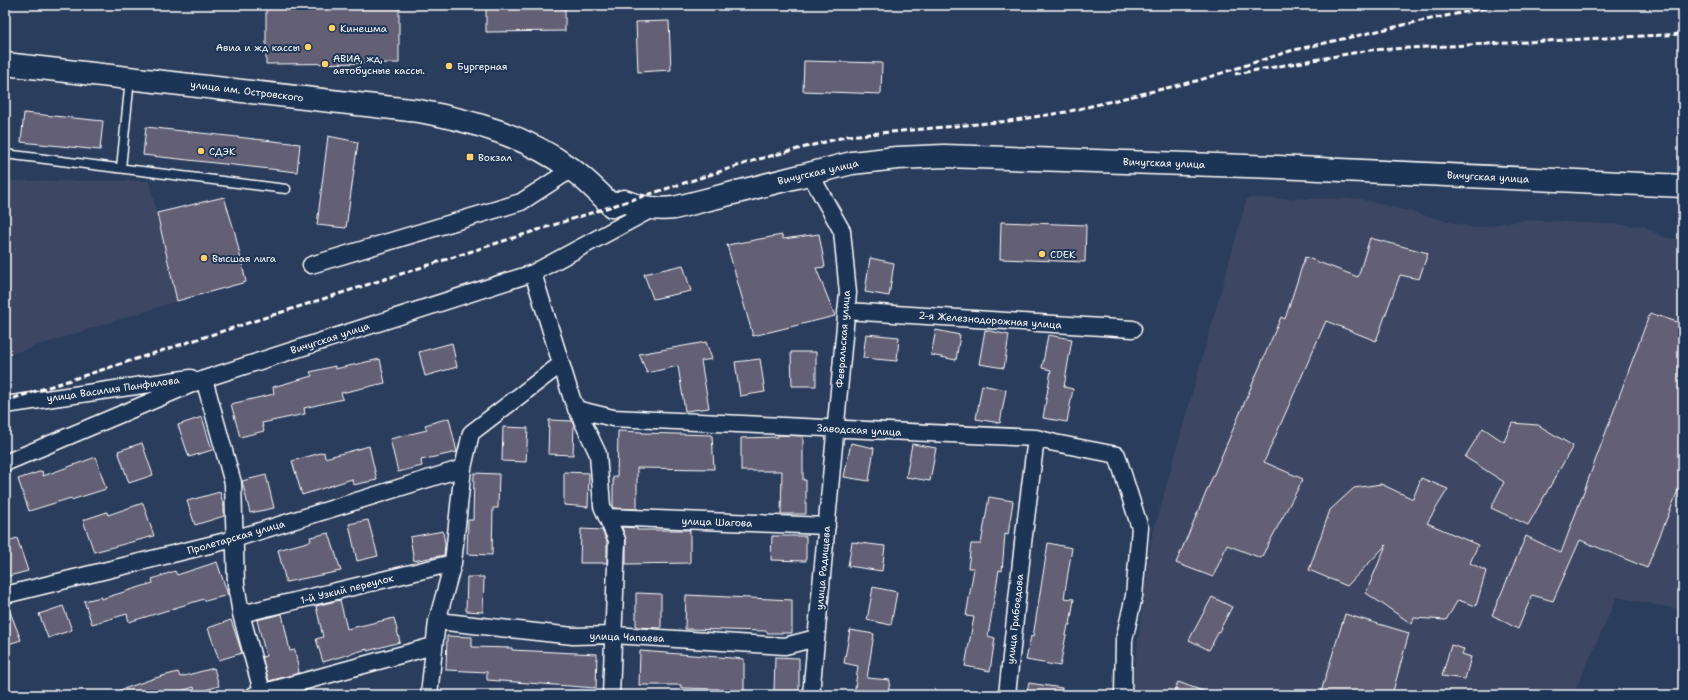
<svg xmlns="http://www.w3.org/2000/svg" width="1688" height="700" font-family="'Shantell Sans',sans-serif">
<style>
.built{fill:#3c4764}
.building{fill:#645f74;stroke:#fff}
.lines{fill:none;stroke-linecap:round;stroke-linejoin:round}
.service-casing{stroke:#fff;stroke-width:11}
.minor-casing{stroke:#fff;stroke-width:19}
.secondary-casing{stroke:#fff;stroke-width:25}
.service{stroke:#1d3557;stroke-width:8}
.minor{stroke:#1d3557;stroke-width:16}
.secondary{stroke:#1d3557;stroke-width:22}
.rail{stroke:#fff;stroke-width:3;stroke-dasharray:6 3;stroke-linecap:butt}
.poi-dot{fill:#ffd166;stroke:#1d3557;stroke-width:1.5}
.labels{text-anchor:middle;dominant-baseline:central;stroke-width:4;stroke-linejoin:round;paint-order:stroke}
.poi-label{font-size:10px;fill:#fff;stroke:#1d3557;text-anchor:start}
.street-label{font-size:10px;fill:#fff;stroke:#1d3557}
</style>
<rect width="100%" height="100%" fill="#2b3d5d"/>
<filter id="ink" filterUnits="userSpaceOnUse"><feTurbulence type="fractalNoise" baseFrequency=".025" numOctaves="2"/><feDisplacementMap in="SourceGraphic" scale="8" xChannelSelector="R" yChannelSelector="G"/><feConvolveMatrix kernelMatrix="1 2 1 2 8 2 1 2 1" color-interpolation-filters="sRGB"/></filter>
<g filter="url(#ink)">
<!-- built -->
<path class="built" d="M 5,181 L 149,181 L 177,301 L 5,356 Z
M 1247,198 L 1360,199 L 1474,228 L 1526,220 L 1643,226 L 1663,237 L 1683,240 L 1683,610 L 1617,597 L 1573,695 L 1131,695 L 1151,541 Z"/>
<!-- building -->
<path class="building" d="M 266,5 L 399,5 L 399,63 L 266,64 Z
M 486,5 L 565,5 L 565,31 L 486,32 Z
M 669,21 L 671,70 L 638,72 L 636,22 Z
M 804,61 L 882,63 L 881,94 L 803,91 Z
M 24,113 L 103,121 L 100,150 L 21,142 Z
M 146,127 L 300,144 L 297,172 L 143,155 Z
M 328,136 L 358,142 L 346,228 L 317,225 Z
M 224,197 L 235,233 L 246,282 L 177,301 L 157,213 Z
M 1001,222 L 1086,225 L 1085,262 L 1000,259 Z
M 819,234 L 825,267 L 816,268 L 835,316 L 753,336 L 727,245 L 782,235 L 783,239 Z
M 1370,238 L 1428,253 L 1419,279 L 1400,275 L 1376,341 L 1326,321 L 1264,462 L 1303,479 L 1261,558 L 1227,545 L 1213,577 L 1176,563 L 1281,317 L 1285,319 L 1305,257 L 1358,277 Z
M 870,258 L 894,263 L 889,296 L 865,292 Z
M 683,265 L 691,291 L 653,299 L 644,274 Z
M 1650,313 L 1683,324 L 1683,478 L 1647,568 L 1580,540 L 1553,601 L 1532,595 L 1518,629 L 1492,615 L 1526,536 L 1561,553 Z
M 936,330 L 960,335 L 956,360 L 931,355 Z
M 985,330 L 1009,335 L 1004,368 L 979,364 Z
M 866,334 L 899,337 L 897,361 L 863,358 Z
M 1048,335 L 1072,339 L 1064,387 L 1073,389 L 1067,422 L 1043,418 L 1051,370 L 1042,368 Z
M 706,342 L 712,359 L 701,361 L 709,408 L 685,411 L 678,366 L 647,373 L 639,354 Z
M 452,343 L 457,367 L 425,376 L 419,352 Z
M 791,352 L 816,352 L 816,386 L 792,386 Z
M 380,359 L 385,383 L 341,393 L 343,399 L 304,408 L 305,414 L 262,423 L 264,431 L 240,437 L 231,404 L 274,394 L 273,387 L 312,376 L 310,372 L 335,366 L 335,369 Z
M 760,359 L 765,392 L 740,396 L 735,362 Z
M 982,385 L 1006,390 L 1000,423 L 976,419 Z
M 202,417 L 212,450 L 189,457 L 178,425 Z
M 449,418 L 457,452 L 421,460 L 422,466 L 398,472 L 390,439 L 427,430 L 425,425 Z
M 549,420 L 572,421 L 574,424 L 573,455 L 548,454 Z
M 1512,423 L 1538,425 L 1573,446 L 1528,525 L 1491,508 L 1504,482 L 1465,457 L 1483,428 L 1504,442 Z
M 503,427 L 528,428 L 526,462 L 502,461 Z
M 618,431 L 642,432 L 642,433 L 712,435 L 714,469 L 637,468 L 637,509 L 613,508 L 613,477 L 617,477 Z
M 778,435 L 803,436 L 803,480 L 806,480 L 806,514 L 781,514 L 782,471 L 741,471 L 741,438 L 778,437 Z
M 142,443 L 153,475 L 129,483 L 118,451 Z
M 851,443 L 874,448 L 869,481 L 844,477 Z
M 912,444 L 936,448 L 930,481 L 906,477 Z
M 369,446 L 377,480 L 353,485 L 352,479 L 302,495 L 292,461 L 324,452 L 325,458 Z
M 96,457 L 106,489 L 71,500 L 71,498 L 29,511 L 18,479 L 42,471 L 43,476 Z
M 564,472 L 589,473 L 588,507 L 564,505 Z
M 474,473 L 499,474 L 498,508 L 493,508 L 492,555 L 467,554 L 468,520 L 473,520 Z
M 266,475 L 274,508 L 250,513 L 242,481 Z
M 1421,478 L 1448,489 L 1427,523 L 1478,545 L 1470,563 L 1486,571 L 1476,606 L 1458,600 L 1446,620 L 1414,618 L 1412,624 L 1366,593 L 1386,545 L 1347,586 L 1309,570 L 1330,510 L 1354,488 L 1381,484 L 1413,499 Z
M 220,492 L 224,507 L 224,516 L 195,525 L 187,501 Z
M 989,497 L 1013,501 L 1008,535 L 1005,534 L 1002,571 L 999,570 L 988,636 L 995,638 L 990,671 L 965,666 L 974,617 L 966,616 L 974,568 L 968,568 L 971,544 L 981,544 Z
M 143,503 L 154,536 L 94,552 L 83,520 L 107,512 L 108,515 Z
M 368,520 L 378,556 L 357,561 L 349,524 Z
M 622,527 L 637,528 L 637,530 L 690,530 L 690,563 L 626,564 L 626,540 Z
M 581,529 L 602,530 L 607,542 L 607,563 L 580,563 Z
M 443,531 L 445,544 L 444,555 L 414,561 L 410,537 Z
M 329,533 L 341,571 L 286,582 L 278,550 L 311,541 L 310,537 Z
M 772,536 L 806,536 L 806,561 L 771,560 Z
M 17,538 L 28,571 L 5,577 L 5,542 Z
M 852,542 L 885,546 L 882,571 L 848,566 Z
M 1048,543 L 1072,548 L 1064,598 L 1074,599 L 1070,625 L 1068,625 L 1060,666 L 1026,660 L 1031,636 L 1033,637 Z
M 217,562 L 228,595 L 205,601 L 204,599 L 129,622 L 127,614 L 92,624 L 84,601 L 101,597 L 101,599 L 153,583 L 152,579 L 175,571 L 177,575 Z
M 467,577 L 484,577 L 483,612 L 466,611 Z
M 873,587 L 897,592 L 891,625 L 867,620 Z
M 636,593 L 661,594 L 661,628 L 636,627 Z
M 686,595 L 792,600 L 792,633 L 767,633 L 767,631 L 685,629 Z
M 1212,597 L 1232,607 L 1209,650 L 1189,640 Z
M 340,600 L 347,629 L 394,618 L 400,642 L 367,651 L 367,649 L 323,662 L 316,639 L 323,637 L 316,606 Z
M 5,604 L 7,604 L 21,640 L 5,645 Z
M 63,606 L 72,630 L 48,638 L 39,614 Z
M 282,614 L 290,651 L 295,650 L 299,673 L 269,681 L 262,657 L 266,656 L 257,620 Z
M 1345,614 L 1409,633 L 1392,695 L 1320,695 Z
M 231,620 L 242,653 L 219,660 L 208,628 Z
M 850,630 L 874,634 L 867,678 L 890,680 L 888,695 L 854,695 L 858,666 L 844,663 Z
M 447,636 L 472,637 L 472,647 L 512,648 L 512,650 L 597,654 L 596,688 L 487,680 L 487,672 L 446,670 Z
M 1451,645 L 1464,649 L 1462,654 L 1471,657 L 1465,679 L 1442,676 Z
M 640,651 L 744,659 L 744,693 L 719,692 L 719,689 L 681,688 L 681,685 L 639,685 Z
M 775,657 L 799,658 L 799,691 L 774,691 Z
M 214,668 L 219,686 L 195,693 L 194,687 L 168,695 L 113,695 L 112,693 L 155,678 L 178,672 L 180,677 Z
M 1178,682 L 1211,694 L 1210,695 L 1173,695 Z
M 1029,683 L 1062,688 L 1062,695 L 1026,695 Z"/>
<g class="lines">
<!-- service casing -->
<g class="service-casing">
<path id="service" d="M 5,154 L 286,189
M 121,168 L 130,79"/>
</g>
<!-- minor casing -->
<g class="minor-casing">
<path id="minor" d="M 810,174 L 842,231 L 848,293 L 811,695
M 311,265 L 521,202 L 572,169
M 533,273 L 572,399 L 598,454 L 602,506 L 617,540 L 611,695
M 846,311 L 1133,329
M 204,379 L 233,483 L 236,584 L 241,614 L 263,695
M 5,405 L 191,378
M 576,409 L 613,418 L 1036,438 L 1023,543 L 1007,695
M 1036,438 L 1055,443 L 1117,455 L 1140,528 L 1134,596 L 1124,640 L 1123,695
M 5,463 L 204,379 L 533,273 L 652,209
M 607,517 L 827,526
M 5,595 L 234,539 L 463,468
M 241,614 L 453,563
M 437,621 L 573,636 L 614,635 L 785,646 L 816,638
M 254,695 L 433,646
M 429,695 L 437,621 L 453,563 L 463,468 L 471,433 L 561,364"/>
</g>
<!-- secondary casing -->
<g class="secondary-casing">
<path id="secondary" d="M 5,64 L 419,111 C 473,121 526,136 571,169 C 586,179 599,193 612,206 L 624,201 C 641,208 656,210 674,208 L 852,163 L 897,158 L 944,156 L 1277,167 L 1683,186"/>
</g>
<!-- service -->
<use href="#service" class="service"/>
<!-- minor -->
<use href="#minor" class="minor"/>
<!-- secondary -->
<use href="#secondary" class="secondary"/>
<!-- rail -->
<path class="rail" d="M 1235,74 L 1370,50 L 1683,34
M 5,401 L 759,159 L 848,136 L 1009,121 L 1066,112 L 1200,80 L 1290,51 L 1421,21 L 1500,5"/>
</g>
</g>
<!-- markers -->
<g class="poi-dot">
<circle cx="332" cy="28" r="4"/>
<circle cx="308" cy="47" r="4"/>
<circle cx="325" cy="64" r="4"/>
<circle cx="449" cy="66" r="4"/>
<circle cx="201" cy="151" r="4"/>
<rect x="466" y="153" width="8" height="8" rx="2"/>
<circle cx="1042" cy="254" r="4"/>
<circle cx="204" cy="258" r="4"/>
</g>
<g class="labels">
<!-- poi labels -->
<g class="poi-label">
<text x="340" y="28">Кинешма</text>
<text x="300" y="47" text-anchor="end">Авиа и жд кассы</text>
<text x="333" y="58">АВИА, жд,<tspan x="333" dy="12">автобусные кассы.</tspan></text>
<text x="457" y="66">Бургерная</text>
<text x="209" y="151">СДЭК</text>
<text x="478" y="157">Вокзал</text>
<text x="1050" y="254">CDEK</text>
<text x="212" y="258">Высшая лига</text>
</g>
<!-- street labels -->
<g class="street-label">
<text transform="translate(247 91) rotate(7)">улица им. Островского</text>
<text transform="translate(1164 163) rotate(2)">Вичугская улица</text>
<text transform="translate(818 172) rotate(-13)">Вичугская улица</text>
<text transform="translate(1488 177) rotate(3)">Вичугская улица</text>
<text transform="translate(990 320) rotate(4)">2-я Железнодорожная улица</text>
<text transform="translate(330 338) rotate(-18)">Вичугская улица</text>
<text transform="translate(843 339) rotate(-86)">Февральская улица</text>
<text transform="translate(113 389) rotate(-8)">улица Василия Панфилова</text>
<text transform="translate(859 430) rotate(3)">Заводская улица</text>
<text transform="translate(717 522) rotate(2)">улица Шагова</text>
<text transform="translate(236 537) rotate(-16)">Пролетарская улица</text>
<text transform="translate(823 568) rotate(-85)">улица Радищева</text>
<text transform="translate(347 589) rotate(-14)">1-й Узкий переулок</text>
<text transform="translate(1015 619) rotate(-84)">улица Грибоедова</text>
<text transform="translate(627 637) rotate(2)">улица Чапаева</text>
</g>
</g>
<!-- margin -->
<rect width="1688" height="700" fill="none" stroke="#1d3557" stroke-width="20"/>
<rect x="10" y="10" width="1668" height="680" fill="none" stroke="#fff" stroke-width="1.5" filter="url(#ink)"/>
</svg>
